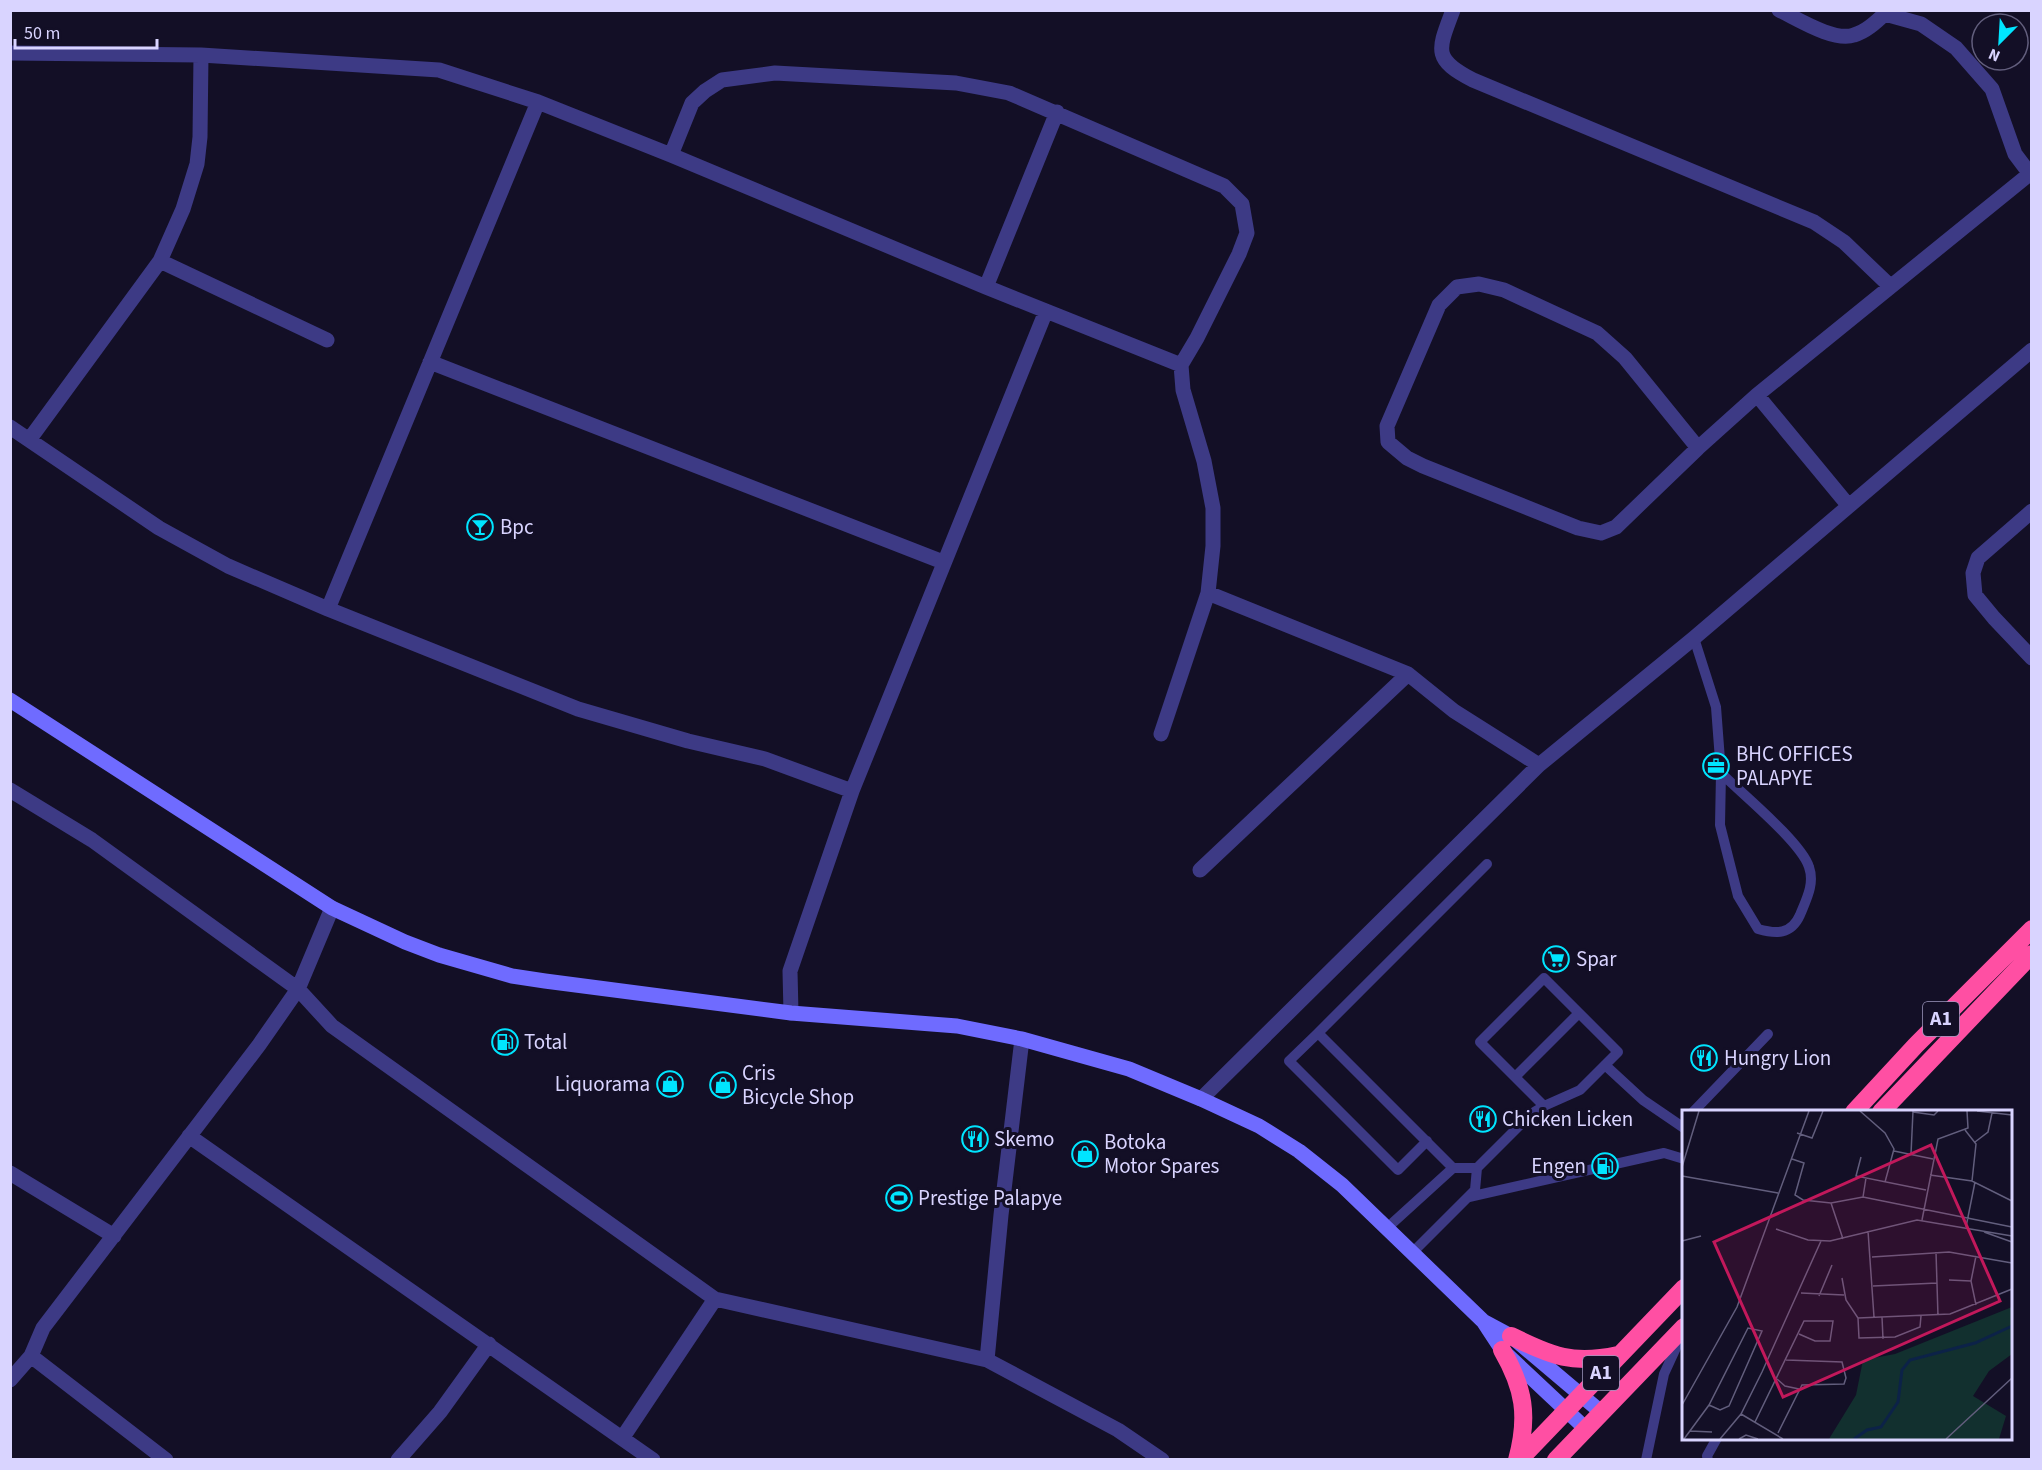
<svg xmlns="http://www.w3.org/2000/svg" width="2042" height="1470" font-family="'Source Sans 3',sans-serif">
<style>
.lines{fill:none;stroke-linecap:round;stroke-linejoin:round}
.lane{stroke:#3d3a85;stroke-width:10}
.street{stroke:#3d3a85;stroke-width:15}
.secondary{stroke:#6f6bff;stroke-width:15}
.highway{stroke:#ff4fa3;stroke-width:18}
.labels{text-anchor:middle;dominant-baseline:central;stroke-width:6;stroke-linejoin:round;paint-order:stroke}
.shield{fill:#130f26;stroke:#9e99be;stroke-width:1.5}
.shield-label{font-size:20px;font-weight:bold;fill:#d9d4ff}
.poi-label{font-size:21px;fill:#d9d4ff;stroke:#130f26;text-anchor:start}
.inset-river{fill:none;stroke:#0c2248;stroke-width:3}
.inset-road{fill:none;stroke:#625e7d;stroke-width:1.5}
.view{fill:#c2185b;fill-opacity:0.15;stroke:#c2185b;stroke-width:3}
.inset-edge{fill:none;stroke:#d9d4ff;stroke-width:3}
</style>
<rect width="100%" height="100%" fill="#130f26"/>
<g class="lines">
<!-- lane -->
<path class="lane" d="M 1694,638 L 1716,707 L 1721,773 C 1741,793 1801,842 1809,867 C 1815,884 1806,900 1800,915 C 1791,935 1776,934 1758,929 L 1738,896 L 1720,825 L 1721,773
M 1318,1033 L 1487,864
M 1605,1065 L 1643,1100 L 1684,1128
M 1515,1077 L 1579,1013
M 1693,1112 L 1768,1034
M 1427,1141 L 1398,1170 L 1289,1061 L 1318,1033 L 1453,1168
M 1469,1197 L 1664,1153 L 1684,1159
M 1387,1228 L 1453,1168 L 1477,1168
M 1412,1253 L 1475,1190 L 1477,1168 L 1531,1114 L 1544,1106 L 1580,1090 L 1618,1052 L 1544,978 L 1480,1042 L 1544,1106
M 1646,1460 L 1664,1374 L 1681,1337
M 1708,1460 L 1707,1456 L 1717,1438"/>
<!-- street -->
<path class="street" d="M 1453,10 C 1438,50 1432,59 1473,80 L 1814,222 L 1844,242 L 1890,286
M 1779,10 C 1798,19 1834,42 1854,35 C 1868,31 1879,19 1889,10
M 1885,14 L 1921,24 L 1956,48 L 1992,89 L 2015,154 L 2030,174
M 10,53 L 201,55 L 439,70 L 538,102 L 671,155 L 986,287 L 1181,365
M 671,155 L 692,103 L 705,91 L 722,80 L 775,73 L 956,83 L 1009,93 L 1224,186 L 1242,204 L 1247,233 L 1239,254 L 1197,338 L 1181,365 L 1183,390 L 1204,461 L 1213,508 L 1213,546 L 1208,593 L 1161,734
M 160,261 L 327,340
M 986,287 L 1057,112
M 430,362 L 943,562
M 1757,395 L 1848,505
M 10,427 L 159,528 L 228,566 L 328,609 L 578,709 L 688,741 L 765,759 L 852,791
M 29,440 L 160,261 L 183,209 L 197,164 L 200,137 L 201,55
M 1698,448 L 1625,358 L 1597,333 L 1504,290 L 1479,284 L 1457,287 L 1439,305 L 1387,426 L 1388,442 L 1407,458 L 1423,466 L 1578,528 L 1601,533 L 1616,527 L 1698,448 L 1757,395 L 2032,172
M 2032,511 L 1978,558 L 1973,573 L 1975,595 L 1994,618 L 2032,658
M 1208,593 L 1408,674 L 1454,711 L 1539,765
M 328,609 L 538,102
M 10,790 L 92,840 L 298,989 L 332,1026 L 715,1299 L 987,1360 L 1118,1430 L 1162,1460
M 1200,870 L 1408,674
M 791,1013 L 790,971 L 852,791 L 1046,311
M 1201,1099 L 1539,765 L 1694,638 L 2032,350
M 189,1136 L 653,1460
M 10,1173 L 114,1236
M 31,1356 L 166,1460
M 987,1360 L 1001,1215 L 1022,1039
M 10,1380 L 31,1356 L 43,1328 L 259,1045 L 298,989 L 332,908
M 623,1437 L 715,1299
M 398,1460 L 440,1412 L 489,1344"/>
<!-- secondary -->
<path class="secondary" d="M 10,700 L 332,908 L 405,942 L 439,955 L 512,976 L 545,981 L 791,1013 L 957,1026 L 1022,1039 L 1129,1069 L 1201,1099 L 1259,1126 L 1299,1151 L 1342,1185 L 1483,1321 L 1502,1350 L 1585,1428
M 1483,1321 L 1511,1336 L 1601,1412"/>
<!-- highway -->
<path class="highway" d="M 1854,1112 L 1916,1045 L 2032,929
M 1881,1112 L 2032,954
M 1511,1336 C 1553,1356 1572,1365 1618,1355
M 1502,1350 C 1524,1388 1529,1416 1517,1460
M 1519,1460 L 1684,1288
M 1556,1460 L 1684,1327"/>
</g>
<!-- icons -->
<defs>
<g id="bar-ring" transform="scale(1.35)"><circle r="9.5" fill="#130f26" stroke="#00e5ff" stroke-width="1.5"/><path d="M-6-5H6L.8 .8V4.5H3.5V6h-7V4.5H-.8V.8Z" fill="#00e5ff"/></g>
<g id="office-ring" transform="scale(1.35)"><circle r="9.5" fill="#130f26" stroke="#00e5ff" stroke-width="1.5"/><path d="M-6-3h4V-5.5h4V-3h4V5H-6ZM-1-4.5V-3h2v-1.5ZM-6 0V1H6V0Z" fill="#00e5ff"/></g>
<g id="supermarket-ring" transform="scale(1.35)"><circle r="9.5" fill="#130f26" stroke="#00e5ff" stroke-width="1.5"/><path d="M-6-5.5h2.5l.6 2H6L4.5 2H-2.5L-4.4-4H-6ZM-1.5 3.2a1.3 1.3 0 1 0 .1 0ZM3 3.2a1.3 1.3 0 1 0 .1 0Z" fill="#00e5ff"/></g>
<g id="fuel-ring" transform="scale(1.35)"><circle r="9.5" fill="#130f26" stroke="#00e5ff" stroke-width="1.5"/><path d="M-5.5-6h7V0h2V4h1.3V-2.5L3-4.5l.8-.8L6-3V5H2.5V1h-1V6h-7ZM-4.2-4.7v3.2H.2V-4.7Z" fill="#00e5ff"/></g>
<g id="restaurant-ring" transform="scale(1.35)"><circle r="9.5" fill="#130f26" stroke="#00e5ff" stroke-width="1.5"/><path d="M-5-6h1v4h1v-4h1v4h1v-4h1v5L-1.5 .5V6h-2V.5L-5-1ZM5-6V6H3V1.5H1.5Q1.5-4 5-6Z" fill="#00e5ff"/></g>
<g id="shop-ring" transform="scale(1.35)"><circle r="9.5" fill="#130f26" stroke="#00e5ff" stroke-width="1.5"/><path d="M-5-2.5h2.3a2.7 3.5 0 0 1 5.4 0H5L5.5 6h-11ZM-1.5-2.5h3a1.5 2.3 0 0 0-3 0Z" fill="#00e5ff"/></g>
<g id="stadium-ring" transform="scale(1.35)"><circle r="9.5" fill="#130f26" stroke="#00e5ff" stroke-width="1.5"/><path d="M0-5a6.5 5 0 1 0 0 10a6.5 5 0 1 0 0-10ZM-3.5-1.8h7v3.6h-7Z" fill="#00e5ff"/></g>
</defs>
<g fill-rule="evenodd">
<use href="#bar-ring" x="480" y="527"/>
<use href="#office-ring" x="1716" y="766"/>
<use href="#supermarket-ring" x="1556" y="959"/>
<use href="#fuel-ring" x="505" y="1042"/>
<use href="#restaurant-ring" x="1704" y="1058"/>
<use href="#shop-ring" x="670" y="1084"/>
<use href="#shop-ring" x="723" y="1085"/>
<use href="#restaurant-ring" x="1483" y="1119"/>
<use href="#restaurant-ring" x="975" y="1139"/>
<use href="#shop-ring" x="1085" y="1154"/>
<use href="#fuel-ring" x="1605" y="1166"/>
<use href="#stadium-ring" x="899" y="1198"/>
</g>
<g class="labels">
<!-- shield labels -->
<g class="shield">
<rect x="1923" y="1002" width="36" height="34" rx="4.5"/>
<rect x="1583" y="1356" width="36" height="34" rx="4.5"/>
</g>
<g class="shield-label">
<text x="1941" y="1019">A1</text>
<text x="1601" y="1373">A1</text>
</g>
<!-- poi labels -->
<g class="poi-label">
<text x="500" y="527">Bpc</text>
<text x="1736" y="754">BHC OFFICES<tspan x="1736" dy="24">PALAPYE</tspan></text>
<text x="1576" y="959">Spar</text>
<text x="524" y="1042">Total</text>
<text x="1724" y="1058">Hungry Lion</text>
<text x="742" y="1073">Cris<tspan x="742" dy="24">Bicycle Shop</tspan></text>
<text x="650" y="1084" text-anchor="end">Liquorama</text>
<text x="1502" y="1119">Chicken Licken</text>
<text x="994" y="1139">Skemo</text>
<text x="1104" y="1142">Botoka<tspan x="1104" dy="24">Motor Spares</tspan></text>
<text x="1586" y="1166" text-anchor="end">Engen</text>
<text x="918" y="1198">Prestige Palapye</text>
</g>
</g>
<!-- overview -->
<g transform="translate(1682 1110)">
<rect width="330" height="330" fill="#130f26"/>
<path d="M 330,197 L 330,244 L 307,261 L 291,286 L 324,306 L 317,329 L 147,329 L 174,285 L 181,250 L 213,244 Z" fill="#12302f"/>
<path class="inset-river" d="M 172,329 L 185,320 L 199,317 L 216,292 L 220,260 L 228,250 L 293,233 L 330,216"/>
<path class="inset-road" d="M 178,1 L 203,23 L 212,39 L 203,72M 295,1 L 330,5M 231,2 L 252,5 L 256,1M 283,20 L 294,34 L 290,71M 115,23 L 130,28 L 141,1M 293,32 L 306,22 L 310,3M 212,41 L 251,49M 229,44 L 231,1M 179,47 L 174,66 L 244,80M 110,49 L 122,53 L 113,85 L 121,90 L 149,93 L 181,87 L 330,117M 0,57 L 17,1M 248,65 L 290,71 L 330,91M 0,66 L 96,83M 181,87 L 184,68M 149,93 L 161,129M 240,110 L 256,29 L 286,18 L 285,1M 284,117 L 293,72M 94,119 L 126,130 L 148,131 L 235,110 L 330,126M 186,121 L 192,207M 302,122 L 330,132M 0,131 L 19,126M 254,142 L 256,206M 294,146 L 289,171 L 294,195M 190,147 L 267,142 L 330,153M 160,168 L 164,190 L 176,208 L 177,228 L 213,227 L 238,217 L 239,206M 267,170 L 289,171M 191,176 L 255,173M 119,183 L 162,185M 137,186 L 150,155M 200,207 L 201,229M 176,208 L 268,204 L 330,179M 95,269 L 103,276 L 117,279M 0,295 L 55,197 L 127,1M 59,304 L 101,329M 73,312 L 122,211 L 151,211 L 148,231 L 133,231 L 117,224M 8,321 L 30,322M 96,323 L 120,275 L 162,274 L 164,268 L 160,252 L 104,250M 2,329 L 27,295 L 66,218 L 80,221 L 47,296 L 38,300 L 27,295M 38,329 L 59,304 L 80,262 L 139,131M 57,329 L 64,325 L 76,329M 264,329 L 330,268"/>
<path class="view" d="M 249,35 L 318,191 L 101,287 L 32,132 Z"/>
<rect width="330" height="330" class="inset-edge"/>
</g>
<!-- border -->
<rect width="2042" height="1470" fill="none" stroke="#d9d4ff" stroke-width="24"/>
<!-- north arrow -->
<g transform="translate(2000 42) rotate(204)"><circle r="28" fill="#130f26" stroke="#625e7d" stroke-width="1.5"/>
<path d="M0-4.5L10 22L0 15L-10 22Z" fill="#00e5ff"/>
<text y="-9" font-size="16" font-weight="bold" text-anchor="middle" fill="#d9d4ff">N</text>
</g>
<!-- scale -->
<path d="M15 39v9h142v-9" fill="none" stroke="#d9d4ff" stroke-width="3"/>
<text x="24" y="39" font-size="18" fill="#d9d4ff" stroke="#130f26" stroke-width="4.5" paint-order="stroke">50 m</text>
</svg>
